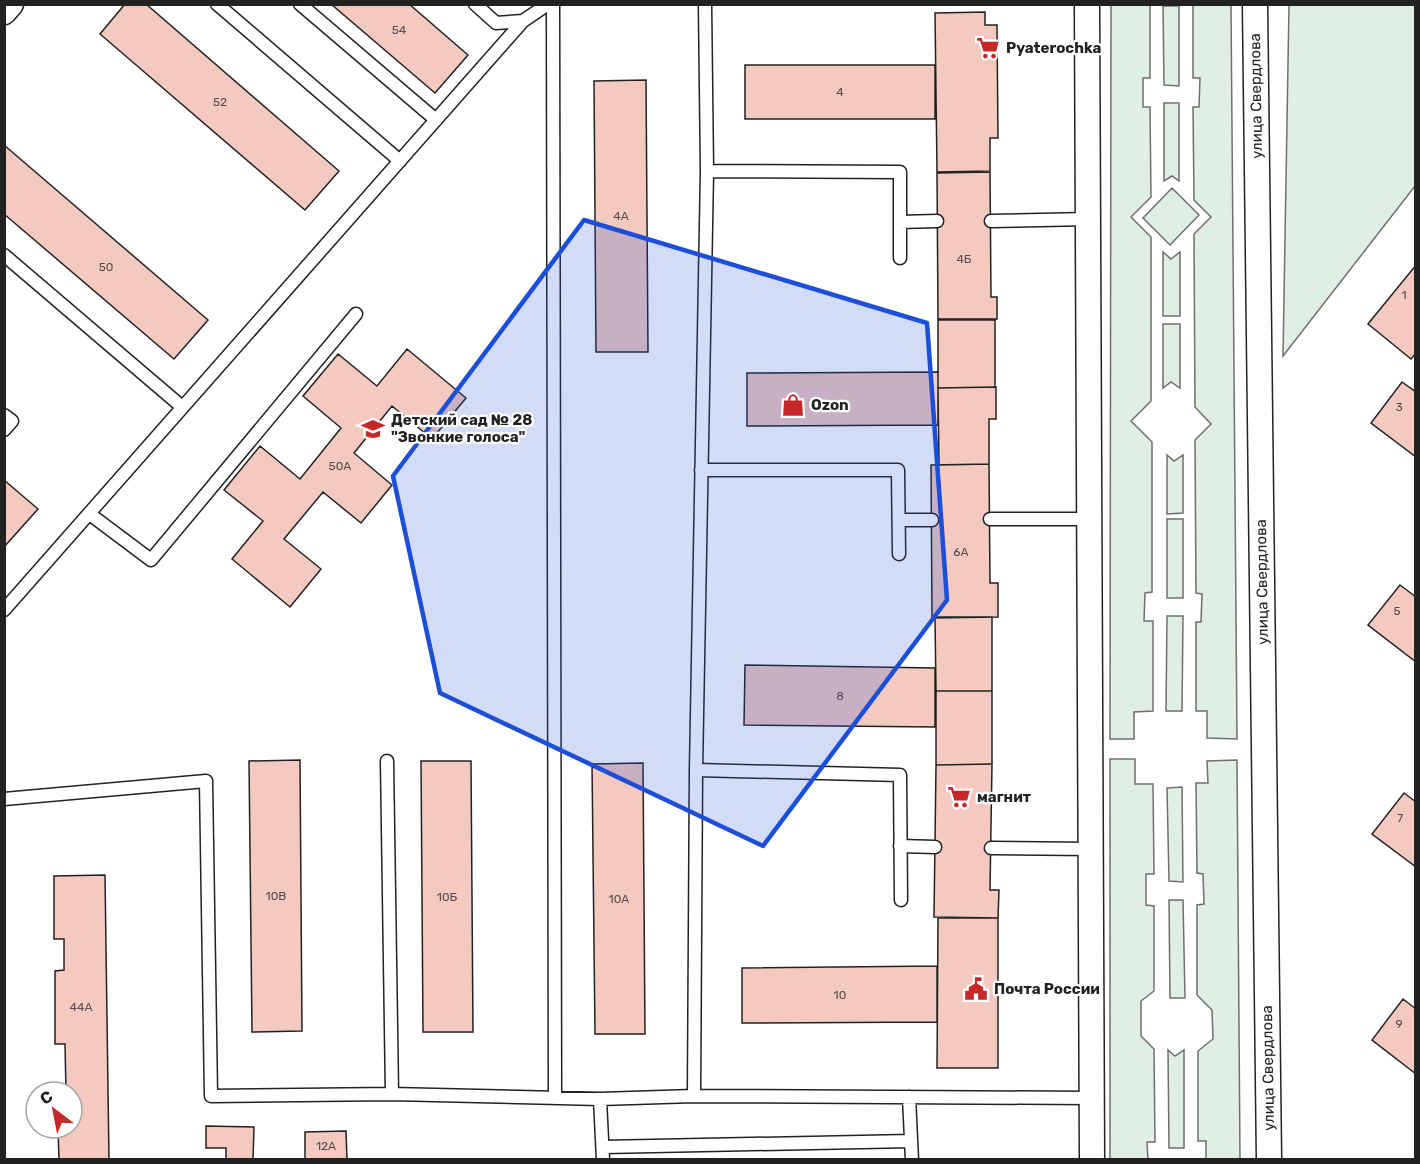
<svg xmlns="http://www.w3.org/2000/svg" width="1420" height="1164" font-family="Rubik,sans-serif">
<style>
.green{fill:#e0efe3;stroke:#6f6f6f;stroke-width:1.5}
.building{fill:#f3c9c0;stroke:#222;stroke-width:1.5}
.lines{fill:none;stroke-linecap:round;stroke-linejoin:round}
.service-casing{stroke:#222;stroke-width:15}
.minor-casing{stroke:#222;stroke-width:27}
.service{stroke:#fff;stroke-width:12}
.minor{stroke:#fff;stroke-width:24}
.marked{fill:#1d4ed8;fill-opacity:0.2;stroke:#1d4ed8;stroke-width:4.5;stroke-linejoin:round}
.labels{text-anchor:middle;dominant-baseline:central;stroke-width:4.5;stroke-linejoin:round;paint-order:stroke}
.number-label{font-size:12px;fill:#564c4a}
.poi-label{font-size:15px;font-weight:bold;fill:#222;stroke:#fff;text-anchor:start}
.street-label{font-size:15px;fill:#222;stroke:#fff}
</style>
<rect width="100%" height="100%" fill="#fff"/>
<!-- green -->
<path class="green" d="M 1111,5 L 1150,5 L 1150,78 L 1143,78 L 1143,107 L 1150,107 L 1151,197 L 1131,217 L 1151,237 L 1151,401 L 1131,421 L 1152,442 L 1152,592 L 1145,593 L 1144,621 L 1153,621 L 1153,711 L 1134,712 L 1134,739 L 1110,739 Z
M 1193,5 L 1231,5 L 1237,739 L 1207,738 L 1207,711 L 1196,711 L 1196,622 L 1201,622 L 1202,594 L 1196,593 L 1195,440 L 1211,424 L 1195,407 L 1194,234 L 1211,217 L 1194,200 L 1193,107 L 1199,107 L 1200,78 L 1193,78 Z
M 1289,5 L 1415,5 L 1415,186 L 1283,356 Z
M 1163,6 L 1179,6 L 1179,86 L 1164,85 Z
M 1164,103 L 1179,103 L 1179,181 L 1172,176 L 1164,181 Z
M 1172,188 L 1199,215 L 1170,245 L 1143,218 Z
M 1163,252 L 1171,259 L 1180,252 L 1180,316 L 1163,316 Z
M 1163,324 L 1180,324 L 1180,388 L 1171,382 L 1163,388 Z
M 1167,455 L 1174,461 L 1183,455 L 1183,513 L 1167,514 Z
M 1167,519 L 1183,519 L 1183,598 L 1167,598 Z
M 1167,616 L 1183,616 L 1182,711 L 1166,711 Z
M 1110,759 L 1135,759 L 1135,784 L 1153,784 L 1154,874 L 1146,874 L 1146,905 L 1154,906 L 1154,991 L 1141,1001 L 1141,1036 L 1154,1049 L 1155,1142 L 1147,1142 L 1148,1159 L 1110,1159 Z
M 1237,760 L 1240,1159 L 1206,1159 L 1206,1141 L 1198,1141 L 1198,1051 L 1213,1039 L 1212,1010 L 1197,995 L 1197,905 L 1204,904 L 1203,874 L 1197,873 L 1196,783 L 1208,783 L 1207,761 Z
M 1182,787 L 1183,882 L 1169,881 L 1167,788 Z
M 1169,900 L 1183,900 L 1185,998 L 1170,998 Z
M 1168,1050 L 1175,1056 L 1184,1050 L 1184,1148 L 1169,1148 Z"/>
<!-- building -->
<path class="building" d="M 125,4 L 146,4 L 339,171 L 305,210 L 100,34 Z
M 331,4 L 409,4 L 468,55 L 435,93 Z
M 985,12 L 985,25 L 997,25 L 998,138 L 990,138 L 990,171 L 937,172 L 935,13 Z
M 745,65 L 935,65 L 935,119 L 745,119 Z
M 646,80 L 648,352 L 596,352 L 594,81 Z
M 4,145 L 208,320 L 174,359 L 4,214 Z
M 990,172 L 991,297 L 997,297 L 997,319 L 938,319 L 937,173 Z
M 1416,265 L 1416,353 L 1411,359 L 1368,324 Z
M 938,320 L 995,320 L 995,387 L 938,388 Z
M 407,349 L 466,398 L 432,439 L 392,406 L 354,453 L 392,485 L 361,523 L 323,492 L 284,539 L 321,569 L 290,607 L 232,559 L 263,521 L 224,490 L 260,446 L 300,479 L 341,428 L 303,396 L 338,354 L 377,386 Z
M 938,372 L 938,425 L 747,426 L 747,373 Z
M 1402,382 L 1416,392 L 1416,457 L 1371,423 Z
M 996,387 L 996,419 L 989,419 L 989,464 L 939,465 L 938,388 Z
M 989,464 L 990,583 L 998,583 L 998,617 L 932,618 L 931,465 Z
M 4,480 L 38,509 L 4,547 Z
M 1400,585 L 1416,597 L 1416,662 L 1368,625 Z
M 935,617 L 992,617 L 992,691 L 936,691 Z
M 745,665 L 935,668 L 935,727 L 744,725 Z
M 936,691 L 992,691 L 992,764 L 936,765 Z
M 300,760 L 302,1031 L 252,1032 L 249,761 Z
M 421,761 L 471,761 L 473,1032 L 423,1032 Z
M 643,763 L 645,1034 L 595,1034 L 592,764 Z
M 992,764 L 990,890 L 999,890 L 998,918 L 934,917 L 936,765 Z
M 1404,793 L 1416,802 L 1416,867 L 1372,834 Z
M 105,875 L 109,1160 L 59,1160 L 58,1128 L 72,1128 L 72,1092 L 66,1092 L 65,1044 L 55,1044 L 55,971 L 64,970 L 64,939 L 54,939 L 54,876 Z
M 938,918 L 998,918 L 998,1068 L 937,1068 Z
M 937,966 L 937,1022 L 742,1023 L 742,968 Z
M 1403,999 L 1416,1009 L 1416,1074 L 1372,1040 Z
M 206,1126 L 254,1127 L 253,1160 L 226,1160 L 226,1148 L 206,1148 Z
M 346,1131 L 347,1160 L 305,1160 L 305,1132 Z"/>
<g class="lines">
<!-- service casing -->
<g class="service-casing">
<path id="service" d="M 217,4 L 400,161
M 300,4 L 436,120
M 475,4 L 496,23 L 523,21 L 548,4
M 553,4 L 555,1097
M 707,171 L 900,172 L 900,258
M 991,221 L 1089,219
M 900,222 L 937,221
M 4,255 L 181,406
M 4,415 L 12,421 L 4,430
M 701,470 L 898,470 L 899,554
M 91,515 L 151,560 L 356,314
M 990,519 L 1089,519
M 899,520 L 932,520
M 4,610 L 523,21
M 387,761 L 392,1094
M 696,770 L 900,775 L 901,900
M 4,799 L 206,781 L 211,1096 L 392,1094 L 600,1099 L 694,1096 L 1092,1098
M 900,846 L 935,847
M 991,848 L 1092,849
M 694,1096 L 696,770 L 707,171 L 705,4
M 909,1097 L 912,1160
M 600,1099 L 603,1160
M 603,1147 L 911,1141"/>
</g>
<!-- minor casing -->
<g class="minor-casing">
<path id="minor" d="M 1087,4 L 1092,1160
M 1255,4 L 1269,1160
M 4,12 L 11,4"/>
</g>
<!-- service -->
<use href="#service" class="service"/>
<!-- minor -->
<use href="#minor" class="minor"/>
</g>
<!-- marked area -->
<path class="marked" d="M 584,220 L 927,323 L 947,600 L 763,846 L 440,693 L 393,476 Z"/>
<!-- icons -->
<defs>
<g id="supermarket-bare" transform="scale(1.8)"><path d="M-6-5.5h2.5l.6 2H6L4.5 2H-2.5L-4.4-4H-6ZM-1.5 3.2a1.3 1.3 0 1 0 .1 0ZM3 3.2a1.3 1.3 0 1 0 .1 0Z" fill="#c62828" stroke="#fff" stroke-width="2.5" paint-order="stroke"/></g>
<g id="shop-bare" transform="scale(1.8)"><path d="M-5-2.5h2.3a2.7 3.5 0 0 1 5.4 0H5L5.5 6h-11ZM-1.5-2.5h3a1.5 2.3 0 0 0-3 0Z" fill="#c62828" stroke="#fff" stroke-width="2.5" paint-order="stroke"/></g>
<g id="school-bare" transform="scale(1.8)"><path d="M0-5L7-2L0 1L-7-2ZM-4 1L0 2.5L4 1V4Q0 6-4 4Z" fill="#c62828" stroke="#fff" stroke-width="2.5" paint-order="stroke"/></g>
<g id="civic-bare" transform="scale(1.8)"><path d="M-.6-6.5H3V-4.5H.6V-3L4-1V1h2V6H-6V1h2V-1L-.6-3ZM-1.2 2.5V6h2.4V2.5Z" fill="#c62828" stroke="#fff" stroke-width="2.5" paint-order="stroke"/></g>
</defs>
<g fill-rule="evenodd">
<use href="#supermarket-bare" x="988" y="48"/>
<use href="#shop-bare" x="793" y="405"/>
<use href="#school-bare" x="373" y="429"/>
<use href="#supermarket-bare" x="959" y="797"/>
<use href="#civic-bare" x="976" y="989"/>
</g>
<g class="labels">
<!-- number labels -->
<g class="number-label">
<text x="399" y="30">54</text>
<text x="840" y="92">4</text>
<text x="220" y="102">52</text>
<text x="621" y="216">4А</text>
<text x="964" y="259">4Б</text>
<text x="106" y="267">50</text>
<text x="1404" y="295">1</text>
<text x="1399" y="407">3</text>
<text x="340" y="466">50А</text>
<text x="961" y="552">6А</text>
<text x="1397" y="611">5</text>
<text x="840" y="696">8</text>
<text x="1400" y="818">7</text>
<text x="276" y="896">10В</text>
<text x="447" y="897">10Б</text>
<text x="619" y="899">10А</text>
<text x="840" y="995">10</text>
<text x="81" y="1007">44А</text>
<text x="1399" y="1024">9</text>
<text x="326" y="1146">12А</text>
</g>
<!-- poi labels -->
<g class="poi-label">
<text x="1006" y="48">Pyaterochka</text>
<text x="811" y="405">Ozon</text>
<text x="391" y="420">Детский сад № 28<tspan x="391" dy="17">"Звонкие голоса"</tspan></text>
<text x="977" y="797">магнит</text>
<text x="994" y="989">Почта России</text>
</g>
<!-- street labels -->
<g class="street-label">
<text transform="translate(1256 96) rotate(-91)">улица Свердлова</text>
<text transform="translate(1262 582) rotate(-91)">улица Свердлова</text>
<text transform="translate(1268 1068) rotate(-91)">улица Свердлова</text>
</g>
</g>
<!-- border -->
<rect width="1420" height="1164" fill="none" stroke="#222222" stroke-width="12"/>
<!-- north arrow -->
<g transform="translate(54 1110) rotate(328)"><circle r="28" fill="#ffffff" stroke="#a7a7a7" stroke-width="1.5"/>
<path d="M0-4.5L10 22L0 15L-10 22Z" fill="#c62828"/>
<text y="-9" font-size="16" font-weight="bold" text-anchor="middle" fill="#222222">С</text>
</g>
</svg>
